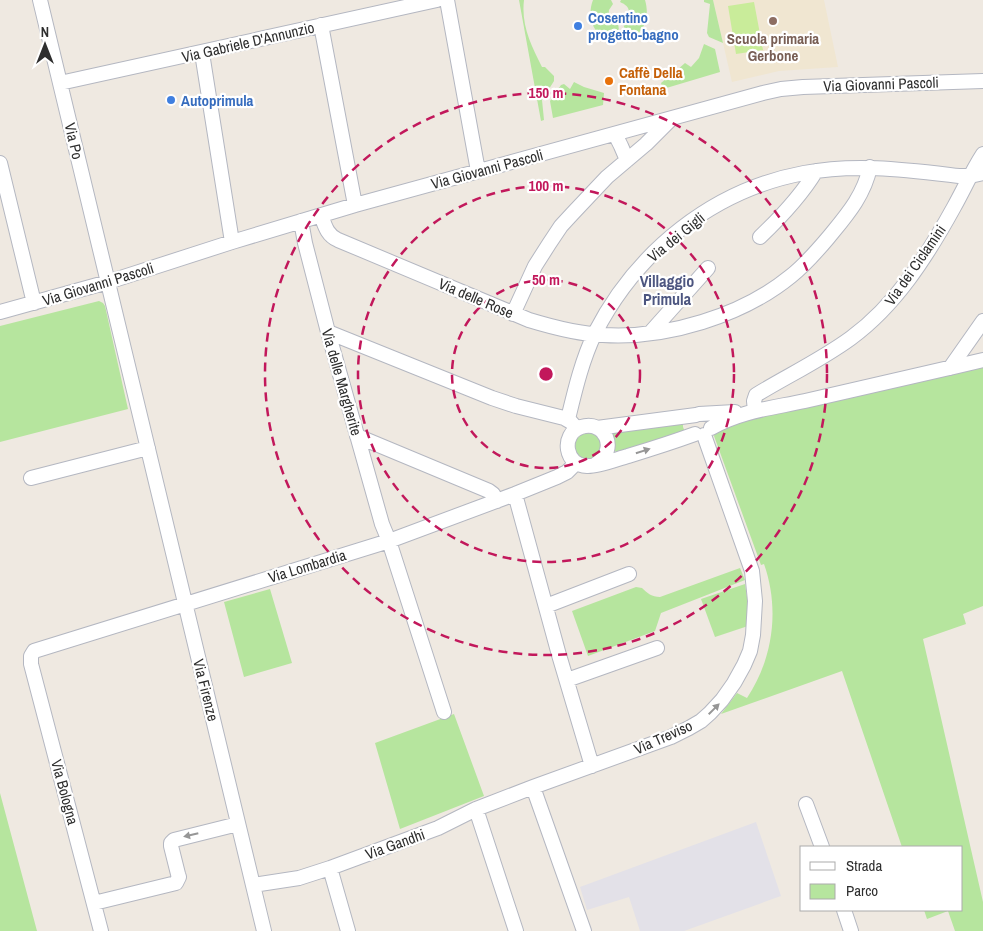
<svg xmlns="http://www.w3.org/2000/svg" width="983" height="931" font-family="'Archivo Narrow',sans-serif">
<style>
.industrial{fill:#e3e1e8}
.education{fill:#f0e6d1}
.green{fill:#b6e59e}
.pitch{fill:#c9ec9a}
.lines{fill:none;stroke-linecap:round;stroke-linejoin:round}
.minor-casing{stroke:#b4b7c1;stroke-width:16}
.minor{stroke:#fff;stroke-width:14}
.oneway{fill:#969696}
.ring{fill:none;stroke:#c2185b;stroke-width:2.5;stroke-dasharray:9 6}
.education-dot{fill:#8d6e63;stroke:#fff;stroke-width:2}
.shop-dot{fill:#3f7fe0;stroke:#fff;stroke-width:2}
.food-dot{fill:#e8710a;stroke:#fff;stroke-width:2}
.labels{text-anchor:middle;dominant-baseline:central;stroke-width:4.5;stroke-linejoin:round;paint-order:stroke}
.shop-label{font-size:15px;font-weight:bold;fill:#366cbe;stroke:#fff;text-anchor:start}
.education-label{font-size:15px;font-weight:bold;fill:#785e54;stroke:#fff}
.street-label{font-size:15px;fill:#2e2e2e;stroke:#fff}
.food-label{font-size:15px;font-weight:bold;fill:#c56008;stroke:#fff;text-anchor:start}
.neighbourhood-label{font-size:16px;font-weight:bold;fill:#4d5680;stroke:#fff}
.centre{fill:#c2185b;stroke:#fff;stroke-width:2.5}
.ring-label{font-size:15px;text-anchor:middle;font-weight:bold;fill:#c2185b;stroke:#fff;stroke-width:4.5;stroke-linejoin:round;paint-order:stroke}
</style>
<rect width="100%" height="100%" fill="#efe9e1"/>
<!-- industrial -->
<path class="industrial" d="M 756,822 L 781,896 L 684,931 L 640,931 L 629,897 L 587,910 L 580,887 Z"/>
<!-- education -->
<path class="education" d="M 713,0 L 824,0 L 838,67 L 779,71 L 732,82 Z"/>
<!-- green -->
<path class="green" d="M 519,0 L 524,0 C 521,25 531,45 542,67 L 545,67 L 554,76 L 554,81 L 542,100 L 544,120 L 541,121 Z
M 593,0 L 611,0 L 613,4 L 609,10 C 608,16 611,22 618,22 L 620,40 C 597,42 585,21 593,0 Z
M 621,0 L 645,0 C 650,17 645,35 626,39 L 623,21 L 628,17 C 631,9 627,5 620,2 Z
M 704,0 L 713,0 L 723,43 L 709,37 L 707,33 L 710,4 L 704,2 Z
M 704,44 L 715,49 L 720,72 L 663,89 L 661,83 L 677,70 L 685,63 L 691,67 L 699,58 Z
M 574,82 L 584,87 L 604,93 L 603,105 L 553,118 L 550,101 L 561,85 L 564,84 L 570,89 Z
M 99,301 L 103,303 L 105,306 L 128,409 L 0,442 L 0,326 Z
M 983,366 L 983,606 L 963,614 L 966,624 L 923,639 L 983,902 L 983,931 L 955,931 L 948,911 L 927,919 L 924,910 L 962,910 L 962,847 L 902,847 L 842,671 L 721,714 L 737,693 L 747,698 C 773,659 780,609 764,564 L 761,565 L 714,436 L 715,433 L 737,422 Z
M 683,422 L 683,427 L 685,432 L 617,453 L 615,451 L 614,439 L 609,431 Z
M575 446a13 13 0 1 1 26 0a13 13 0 1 1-26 0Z
M 740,568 L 745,580 L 661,613 L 655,631 L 588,656 L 572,611 L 636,587 L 642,588 C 647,593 652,597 660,597 Z
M 745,584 L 749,610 L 748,626 L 715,637 L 701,599 Z
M 270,589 L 292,663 L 244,677 L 224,602 Z
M 454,714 L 484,796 L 400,829 L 375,743 Z
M 0,793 L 37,931 L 0,931 Z"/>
<!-- pitch -->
<path class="pitch" d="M 754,2 L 763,50 L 736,54 L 728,6 Z"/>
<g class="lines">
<!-- minor casing -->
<g class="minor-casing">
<path id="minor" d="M 40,0 L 264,931
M 447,0 L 478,171
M 321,25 L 355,205
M 202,53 L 232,242
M 60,83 L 437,0
M 615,134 L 621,146 L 627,160
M 0,163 L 34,303
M 321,215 C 325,226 327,235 338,240 L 529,320 C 552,327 578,334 603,335 C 666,339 742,316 791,276 C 805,265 817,251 828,238 C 846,216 864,196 870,167
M 301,221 L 305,243 L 328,332 L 382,524 L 389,541 L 444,712
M 760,237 C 781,217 801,196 816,171
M 0,312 L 108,282 L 232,242 L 355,205 L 763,93 L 781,89 L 803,87 L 983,81
M 513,314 L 535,266 L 549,244 L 561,226 L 573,213 L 607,177 L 646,144 L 671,119
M 328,332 L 492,398 L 516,406 L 564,418 L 571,422 L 577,429
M 650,333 L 708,268
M 950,368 L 983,321
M 755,411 L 754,401 L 756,395 C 787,376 821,360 851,338 C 896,305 927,256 954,207 C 964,189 972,171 983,154
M 699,414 L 735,412
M 568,419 C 575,390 582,360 595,333 C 637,251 713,190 804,173 C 856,163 907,170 959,176 L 970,176 L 983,173
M 597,428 L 696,415
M 711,428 C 740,411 773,408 805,401 C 865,387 924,374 983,360
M 357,436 L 489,491 L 493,494 L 497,501
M 596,464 C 619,450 605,419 581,427 C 560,434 565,467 588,466 C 599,466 617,459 628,456 C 651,449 673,442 695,434
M 31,478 L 148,448
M 515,494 L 559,655 L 592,766
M 546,606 L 629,574
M 567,680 L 657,648
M 533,787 L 584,931
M 806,804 L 822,847
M 476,809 L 516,931
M 330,868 L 348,931
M 253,885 L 299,878 L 330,868 L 438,828 L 476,809 L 533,787 L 671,737 L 689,728 L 701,721 L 710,713 L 722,700 L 734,683 L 744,665 L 750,651 L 753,635 L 755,601 L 752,571 L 704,435
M 94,903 L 176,883 L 179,877 L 178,874 L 171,846 L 171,843 L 174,840 L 238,824
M 844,910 L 851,931
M 101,931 L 31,664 L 31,656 L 34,651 L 389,541 L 515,494 L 557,477 L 567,472 L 576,463"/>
</g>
<!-- minor -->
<use href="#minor" class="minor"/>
</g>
<!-- one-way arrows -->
<defs><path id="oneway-solid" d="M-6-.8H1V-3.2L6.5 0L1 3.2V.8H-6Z" transform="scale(1.25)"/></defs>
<g class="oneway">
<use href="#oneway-solid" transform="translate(643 451) rotate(-18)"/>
<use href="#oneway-solid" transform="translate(714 709) rotate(-45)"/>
<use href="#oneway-solid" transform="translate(191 835) rotate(167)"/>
</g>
<!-- distance rings -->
<g class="ring">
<circle cx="546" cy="374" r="94"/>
<circle cx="546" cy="374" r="188"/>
<circle cx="546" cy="374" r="281"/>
</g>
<!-- markers -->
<circle class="education-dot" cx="773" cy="21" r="5"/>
<g class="shop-dot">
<circle cx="578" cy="26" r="5"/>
<circle cx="171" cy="100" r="5"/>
</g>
<circle class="food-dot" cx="609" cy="81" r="5"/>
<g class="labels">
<!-- shop labels -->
<g class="shop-label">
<text x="588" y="17">Cosentino<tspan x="588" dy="17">progetto-bagno</tspan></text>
<text x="181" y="100">Autoprimula</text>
</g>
<!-- education labels -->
<g class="education-label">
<text x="773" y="38">Scuola primaria<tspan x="773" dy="17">Gerbone</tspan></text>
</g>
<!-- street labels -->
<g class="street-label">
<text transform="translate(248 42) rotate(-13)">Via Gabriele D'Annunzio</text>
<text transform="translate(881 84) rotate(-2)">Via Giovanni Pascoli</text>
<text transform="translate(74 141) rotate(77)">Via Po</text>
<text transform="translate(487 169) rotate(-15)">Via Giovanni Pascoli</text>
<text transform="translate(676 237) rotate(-39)">Via dei Gigli</text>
<text transform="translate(915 265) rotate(-55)">Via dei Ciclamini</text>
<text transform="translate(98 284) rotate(-17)">Via Giovanni Pascoli</text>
<text transform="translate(476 298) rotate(23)">Via delle Rose</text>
<text transform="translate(342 382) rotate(74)">Via delle Margherite</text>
<text transform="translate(307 566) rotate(-17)">Via Lombardia</text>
<text transform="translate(206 690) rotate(76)">Via Firenze</text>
<text transform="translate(663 737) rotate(-24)">Via Treviso</text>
<text transform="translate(65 792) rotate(75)">Via Bologna</text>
<text transform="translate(395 844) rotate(-20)">Via Gandhi</text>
</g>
<!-- food labels -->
<g class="food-label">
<text x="619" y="72">Caffè Della<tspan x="619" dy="17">Fontana</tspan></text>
</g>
<!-- neighbourhood labels -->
<g class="neighbourhood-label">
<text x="667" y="281">Villaggio<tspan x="667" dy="18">Primula</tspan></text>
</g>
</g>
<circle cx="546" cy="374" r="8" class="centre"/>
<g class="ring-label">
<text x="546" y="98">150 m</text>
<text x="546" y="191">100 m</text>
<text x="546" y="285">50 m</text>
</g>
<!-- legend -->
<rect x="800" y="846" width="162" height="65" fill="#ffffff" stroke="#ababab"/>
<rect x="810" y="862" width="25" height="8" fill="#ffffff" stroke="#ababab"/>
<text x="846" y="871" font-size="15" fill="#2e2e2e">Strada</text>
<rect x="810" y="884" width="25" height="15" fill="#b6e59e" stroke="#ababab"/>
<text x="846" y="896" font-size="15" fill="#2e2e2e">Parco</text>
<!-- north arrow -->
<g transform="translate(45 45)" stroke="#ffffff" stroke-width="4" paint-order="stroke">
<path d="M0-4L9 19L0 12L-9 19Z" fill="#2e2e2e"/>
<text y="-8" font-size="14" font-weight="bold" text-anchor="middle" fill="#2e2e2e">N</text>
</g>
</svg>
